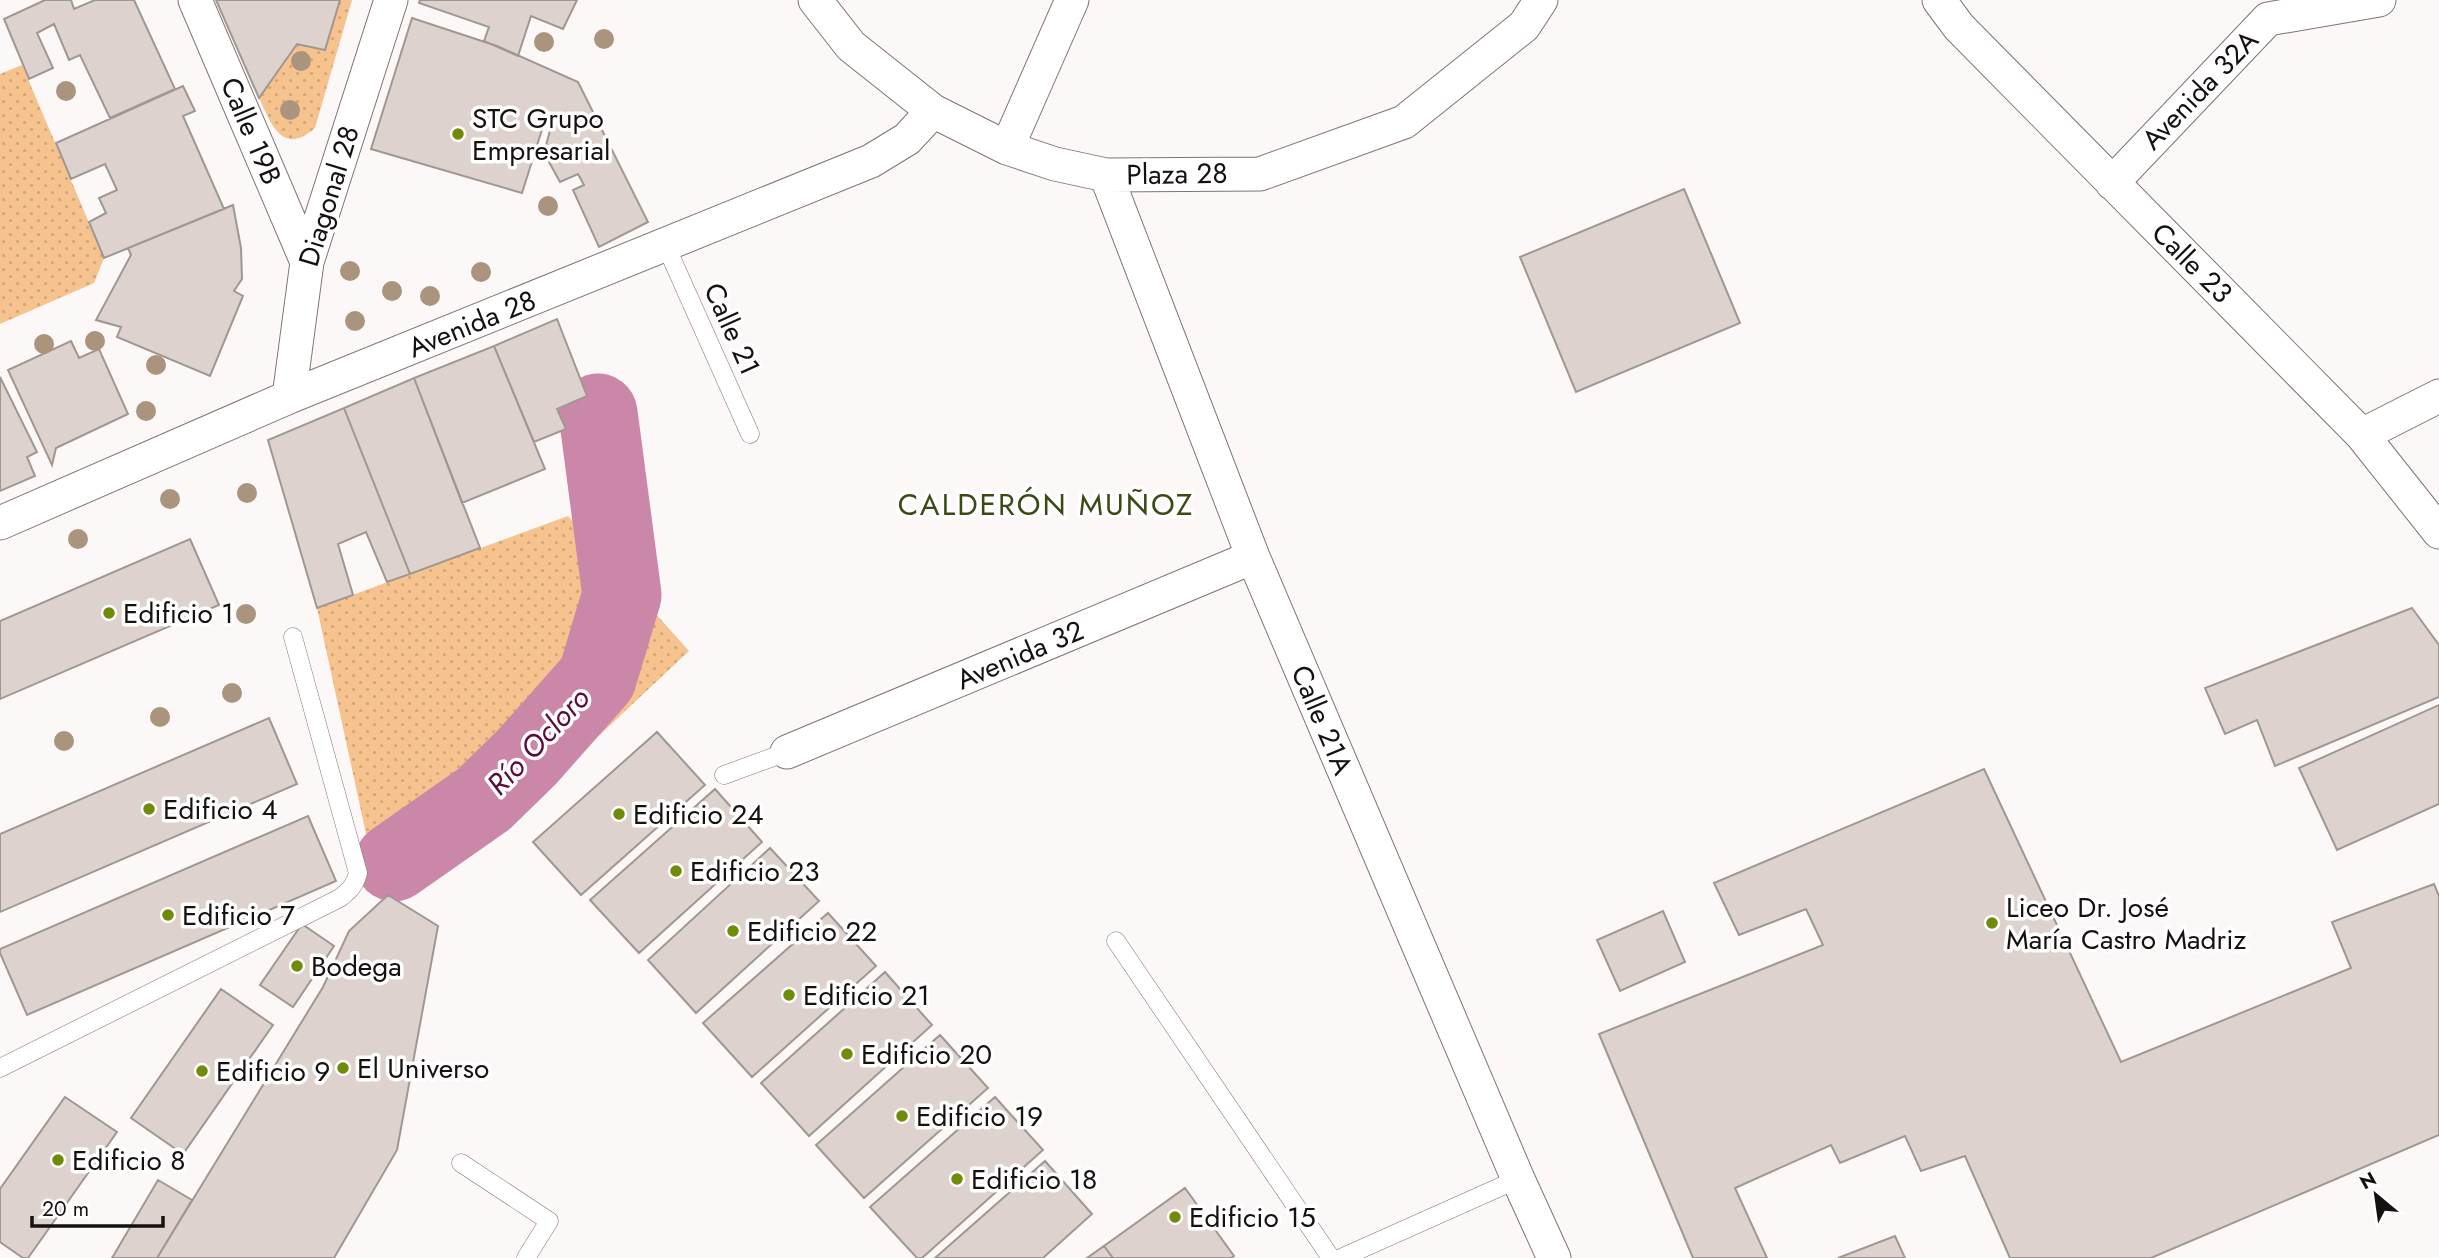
<svg xmlns="http://www.w3.org/2000/svg" width="2439" height="1258" font-family="Jost,sans-serif">
<style>
.park{fill:url(#park-dots)}
.lines{fill:none;stroke-linecap:round;stroke-linejoin:round}
.river{stroke:#cb87a7;stroke-width:79}
.building{fill:#ddd2cd;stroke:#a19792;stroke-width:2}
.lane-casing{stroke:#7f7472;stroke-width:19}
.street-casing{stroke:#7f7472;stroke-width:35}
.lane{stroke:#fff;stroke-width:18}
.street{stroke:#fff;stroke-width:33}
.tree{fill:#aa947e}
.poi-dot{fill:#6f8b07;stroke:#fff;stroke-width:2.5}
.labels{text-anchor:middle;dominant-baseline:central;stroke-width:7;stroke-linejoin:round;paint-order:stroke}
.street-label{font-size:28px;fill:#151110;stroke:#fff}
.poi-label{font-size:28px;fill:#151110;stroke:#fff;text-anchor:start}
.neighbourhood-label{font-size:30px;letter-spacing:2px;fill:#3b4a13;stroke:#fff}
.water-label{font-size:30px;font-style:italic;fill:#5c0a3b;stroke:#fff}
</style>
<defs>
<pattern id="park-dots" width="8" height="8" patternUnits="userSpaceOnUse" patternTransform="scale(1.75)"><rect width="8" height="8" fill="#f6c28d"/><path d="M2 2h.1M6 6h.1" fill="none" stroke="#d2a679" stroke-width="1.8" stroke-linecap="round"/></pattern>
</defs>
<rect width="100%" height="100%" fill="#fdf8f8"/>
<!-- park -->
<path class="park" d="M 340,0 L 352,0 L 315,128 C 282,157 271,123 259,98 L 297,44 Z
M 22,65 L 104,258 L 94,283 L 0,324 L 0,74 Z
M 568,516 L 689,651 L 491,837 L 396,900 L 388,895 L 370,852 L 317,608 Z"/>
<g class="lines">
<!-- river -->
<path class="river" d="M 394,862 L 484,799 L 527,757 L 597,678 L 622,595 L 598,413"/>
</g>
<!-- building -->
<path class="building" d="M 45,0 L 71,0 L 74,9 L 95,0 L 134,0 L 175,89 L 110,118 L 80,55 L 69,60 L 54,24 L 37,33 L 53,68 L 29,79 L 4,19 Z
M 216,0 L 340,0 L 325,50 L 297,44 L 259,98 Z
M 420,0 L 577,0 L 563,29 L 531,16 L 518,56 L 484,41 L 489,27 L 419,3 Z
M 412,18 L 497,46 L 578,82 L 648,222 L 599,247 L 573,190 L 584,185 L 578,174 L 560,182 L 544,153 L 553,119 L 546,117 L 522,193 L 371,149 Z
M 183,86 L 195,111 L 183,116 L 224,209 L 104,258 L 89,222 L 106,213 L 99,198 L 117,190 L 105,164 L 71,179 L 56,143 Z
M 1684,189 L 1740,323 L 1576,392 L 1520,257 Z
M 233,205 L 241,248 L 242,279 L 234,291 L 243,296 L 210,376 L 117,337 L 121,327 L 96,320 L 131,255 L 128,248 Z
M 557,319 L 587,396 L 557,409 L 566,429 L 534,442 L 494,346 Z
M 71,341 L 79,358 L 99,349 L 128,414 L 56,448 L 52,465 L 8,370 Z
M 494,346 L 545,469 L 462,503 L 414,378 Z
M 0,377 L 37,452 L 27,457 L 35,476 L 0,491 Z
M 414,378 L 480,548 L 410,574 L 344,408 Z
M 344,408 L 410,574 L 387,582 L 366,532 L 338,544 L 353,595 L 317,608 L 268,440 Z
M 190,539 L 219,605 L 0,699 L 0,621 Z
M 2412,608 L 2439,645 L 2439,697 L 2275,766 L 2257,720 L 2225,734 L 2205,688 Z
M 2439,705 L 2439,804 L 2337,850 L 2299,768 Z
M 269,718 L 297,784 L 0,912 L 0,834 Z
M 657,732 L 705,785 L 581,895 L 533,842 Z
M 1984,769 L 2121,1062 L 2351,968 L 2332,922 L 2434,884 L 2439,896 L 2439,1135 L 2151,1258 L 2010,1258 L 1965,1156 L 1921,1171 L 1905,1136 L 1840,1163 L 1831,1145 L 1735,1188 L 1767,1258 L 1693,1258 L 1599,1034 L 1823,945 L 1806,909 L 1739,935 L 1714,883 Z
M 715,789 L 762,842 L 639,953 L 590,900 Z
M 308,816 L 336,881 L 27,1015 L 0,953 L 0,949 Z
M 770,848 L 819,901 L 696,1013 L 648,960 Z
M 388,895 L 438,926 L 397,1150 L 334,1258 L 157,1258 L 323,987 L 349,931 Z
M 1663,911 L 1685,962 L 1620,991 L 1597,940 Z
M 828,913 L 876,966 L 752,1077 L 703,1023 Z
M 302,924 L 334,946 L 293,1007 L 260,985 Z
M 885,972 L 932,1025 L 809,1136 L 761,1083 Z
M 221,989 L 273,1025 L 183,1154 L 131,1118 Z
M 940,1035 L 988,1088 L 864,1198 L 816,1145 Z
M 65,1097 L 117,1132 L 28,1258 L 23,1258 L 0,1242 L 0,1189 Z
M 995,1097 L 1043,1150 L 922,1258 L 917,1258 L 870,1207 Z
M 1045,1161 L 1092,1214 L 1043,1258 L 935,1258 Z
M 158,1180 L 192,1200 L 157,1258 L 112,1258 Z
M 1185,1188 L 1234,1256 L 1231,1258 L 1113,1258 L 1104,1246 Z
M 1895,1236 L 1905,1258 L 1838,1258 Z
M 1104,1246 L 1113,1258 L 1087,1258 Z"/>
<g class="lines">
<!-- lane casing -->
<g class="lane-casing">
<path id="lane" d="M 666,246 L 750,434
M 724,775 L 787,752
M 1116,941 L 1331,1258
M 0,1068 L 340,898 C 350,890 355,885 358,873 L 293,637
M 461,1163 L 549,1221 L 526,1258
M 1341,1258 L 1518,1179"/>
</g>
<!-- street casing -->
<g class="street-casing">
<path id="street" d="M 195,0 L 307,262
M 815,0 L 851,46 L 933,111 L 1007,148 L 1055,164 L 1106,175 L 1260,174 L 1404,122 L 1524,26 L 1541,0
M 1939,0 L 1959,27 L 2362,435 L 2439,532
M 1007,148 L 1072,0
M 1106,175 L 1253,557 L 1518,1179 L 1554,1258
M 2112,183 L 2268,19 L 2379,0
M 289,397 L 307,262 L 391,0
M 2362,435 L 2439,396
M 0,523 L 289,397 L 871,161 L 907,139 L 933,111
M 787,752 L 1253,557"/>
</g>
<!-- lane -->
<use href="#lane" class="lane"/>
<!-- street -->
<use href="#street" class="street"/>
</g>
<!-- trees -->
<g class="tree">
<circle cx="604" cy="39" r="10"/>
<circle cx="544" cy="42" r="10"/>
<circle cx="301" cy="61" r="10"/>
<circle cx="66" cy="91" r="10"/>
<circle cx="290" cy="110" r="10"/>
<circle cx="548" cy="206" r="10"/>
<circle cx="350" cy="271" r="10"/>
<circle cx="481" cy="272" r="10"/>
<circle cx="392" cy="291" r="10"/>
<circle cx="430" cy="296" r="10"/>
<circle cx="355" cy="321" r="10"/>
<circle cx="95" cy="341" r="10"/>
<circle cx="44" cy="344" r="10"/>
<circle cx="156" cy="365" r="10"/>
<circle cx="146" cy="411" r="10"/>
<circle cx="247" cy="493" r="10"/>
<circle cx="170" cy="499" r="10"/>
<circle cx="78" cy="539" r="10"/>
<circle cx="246" cy="614" r="10"/>
<circle cx="232" cy="693" r="10"/>
<circle cx="160" cy="717" r="10"/>
<circle cx="64" cy="741" r="10"/>
</g>
<!-- markers -->
<g class="poi-dot">
<circle cx="458" cy="134" r="7"/>
<circle cx="109" cy="613" r="7"/>
<circle cx="149" cy="809" r="7"/>
<circle cx="619" cy="814" r="7"/>
<circle cx="676" cy="871" r="7"/>
<circle cx="168" cy="915" r="7"/>
<circle cx="1992" cy="923" r="7"/>
<circle cx="733" cy="931" r="7"/>
<circle cx="297" cy="966" r="7"/>
<circle cx="789" cy="995" r="7"/>
<circle cx="847" cy="1054" r="7"/>
<circle cx="343" cy="1068" r="7"/>
<circle cx="202" cy="1071" r="7"/>
<circle cx="902" cy="1116" r="7"/>
<circle cx="58" cy="1160" r="7"/>
<circle cx="957" cy="1179" r="7"/>
<circle cx="1175" cy="1217" r="7"/>
</g>
<g class="labels">
<!-- street labels -->
<g class="street-label">
<text transform="translate(2200 90) rotate(-46)">Avenida 32A</text>
<text transform="translate(251 131) rotate(67)">Calle 19B</text>
<text transform="translate(1177 174) rotate(-1)">Plaza 28</text>
<text transform="translate(329 196) rotate(-73)">Diagonal 28</text>
<text transform="translate(2192 263) rotate(45)">Calle 23</text>
<text transform="translate(472 324) rotate(-22)">Avenida 28</text>
<text transform="translate(732 329) rotate(66)">Calle 21</text>
<text transform="translate(1020 655) rotate(-23)">Avenida 32</text>
<text transform="translate(1322 720) rotate(67)">Calle 21A</text>
</g>
<!-- poi labels -->
<g class="poi-label">
<text x="472" y="118">STC Grupo<tspan x="472" dy="32">Empresarial</tspan></text>
<text x="123" y="613">Edificio 1</text>
<text x="163" y="809">Edificio 4</text>
<text x="633" y="814">Edificio 24</text>
<text x="690" y="871">Edificio 23</text>
<text x="2006" y="907">Liceo Dr. José<tspan x="2006" dy="32">María Castro Madriz</tspan></text>
<text x="182" y="915">Edificio 7</text>
<text x="747" y="931">Edificio 22</text>
<text x="311" y="966">Bodega</text>
<text x="803" y="995">Edificio 21</text>
<text x="861" y="1054">Edificio 20</text>
<text x="357" y="1068">El Universo</text>
<text x="216" y="1071">Edificio 9</text>
<text x="916" y="1116">Edificio 19</text>
<text x="72" y="1160">Edificio 8</text>
<text x="971" y="1179">Edificio 18</text>
<text x="1189" y="1217">Edificio 15</text>
</g>
<!-- neighbourhood labels -->
<g class="neighbourhood-label">
<text x="1046" y="504">CALDERÓN MUÑOZ</text>
</g>
<!-- water labels -->
<g class="water-label">
<text transform="translate(538 741) rotate(-47)">Río Ocloro</text>
</g>
</g>
<!-- north arrow -->
<g transform="translate(2376 1195) rotate(331)" stroke="#ffffff" stroke-width="5" paint-order="stroke">
<path d="M0-5L12 26L0 18L-12 26Z" fill="#151110"/>
<text y="-10" font-size="19" font-weight="bold" text-anchor="middle" fill="#151110">N</text>
</g>
<!-- scale -->
<path d="M32 1216v10h131v-10" fill="none" stroke="#151110" stroke-width="3.5"/>
<text x="42" y="1216" font-size="21" fill="#151110" stroke="#ffffff" stroke-width="5" paint-order="stroke">20 m</text>
</svg>
